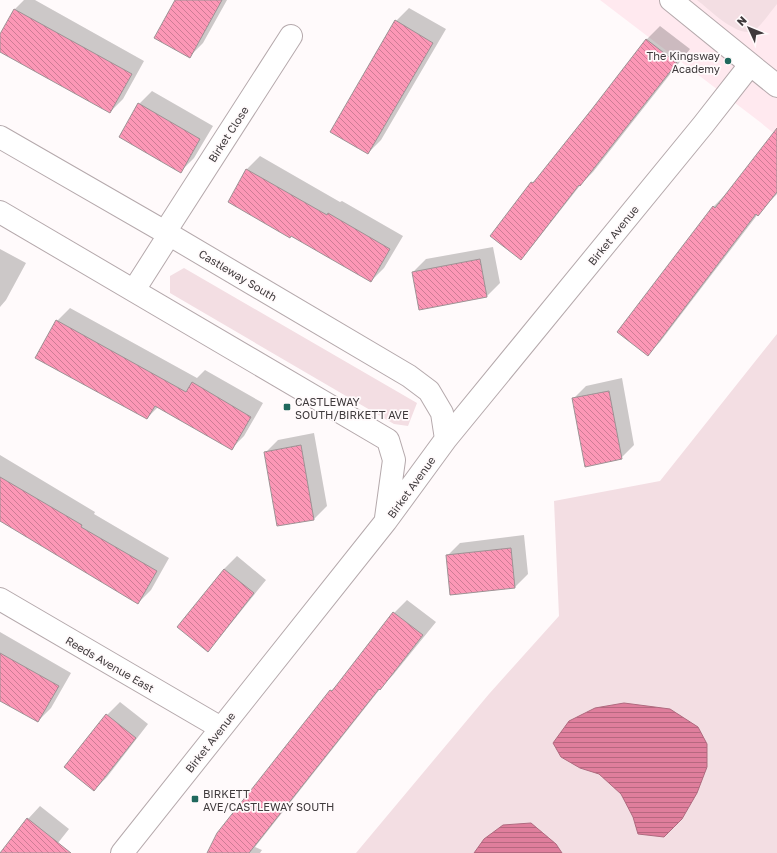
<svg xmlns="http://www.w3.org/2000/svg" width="777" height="853" font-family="'Golos Text',sans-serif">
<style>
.built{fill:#ffe9ef}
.grass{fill:#f3dee3}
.water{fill:url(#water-rules);stroke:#af6a7f}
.shadow{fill:#0003}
.building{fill:url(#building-back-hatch);stroke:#9e9295}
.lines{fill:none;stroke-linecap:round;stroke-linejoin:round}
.minor-casing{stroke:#b5a9ac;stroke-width:24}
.minor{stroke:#fff;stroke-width:22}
.poi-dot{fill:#20685d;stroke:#fffafb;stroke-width:1.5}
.labels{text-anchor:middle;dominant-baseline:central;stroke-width:3.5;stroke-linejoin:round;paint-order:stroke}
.poi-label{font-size:11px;fill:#3f3a3c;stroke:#fffafb;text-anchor:start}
.street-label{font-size:11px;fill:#3f3a3c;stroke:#fffafb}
</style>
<defs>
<pattern id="water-rules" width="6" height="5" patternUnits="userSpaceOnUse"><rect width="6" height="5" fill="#df7e9c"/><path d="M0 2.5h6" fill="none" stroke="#b66880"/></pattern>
<pattern id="building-back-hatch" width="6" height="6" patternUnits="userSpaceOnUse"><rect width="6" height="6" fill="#fc97b6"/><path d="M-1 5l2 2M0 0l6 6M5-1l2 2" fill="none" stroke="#cd7c95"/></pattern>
</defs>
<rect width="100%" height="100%" fill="#fffafb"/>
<!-- built -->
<path class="built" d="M 600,0 L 777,0 L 777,136 L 760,122 Z"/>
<!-- grass -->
<path class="grass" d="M 697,0 L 777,0 L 777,4 C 772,10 760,27 755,30 C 739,40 709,9 697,0 Z
M 184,268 L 417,403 L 408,426 L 394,424 L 170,293 L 170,276 Z
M 777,334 L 777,853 L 356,853 L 489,694 L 559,616 L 554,501 L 660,481 Z"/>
<!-- water -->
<path class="water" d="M 624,703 L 670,709 L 698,727 L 707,744 L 707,767 L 697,793 L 682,819 L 664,837 L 638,834 L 633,817 L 621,794 L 599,774 L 580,768 L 561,757 L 553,743 L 569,721 L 595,708 Z
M 531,823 L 556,844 L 562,853 L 474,853 L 484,839 L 503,825 Z"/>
<!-- shadow -->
<path class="shadow" d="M 24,0 L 35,0 L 144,61 L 123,99 L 110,112 L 0,50 L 0,36 L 15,9 Z
M 176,0 L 227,0 L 203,43 L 190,56 Z
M 409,8 L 446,29 L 381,140 L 368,153 L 396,21 Z
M 660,26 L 690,49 L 593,172 L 582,183 L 533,245 L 521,258 L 532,183 L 542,173 L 647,39 Z
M 152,91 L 213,126 L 194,158 L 181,171 L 139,104 Z
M 777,132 L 777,194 L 758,214 L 660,342 L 647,355 L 713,207 L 726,194 Z
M 260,156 L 340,202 L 342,201 L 403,236 L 384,268 L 371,281 L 291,235 L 229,202 L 247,169 Z
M 493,247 L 500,283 L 487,296 L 420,309 L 413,272 L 426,259 Z
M 0,249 L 26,263 L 6,300 L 0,307 Z
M 70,308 L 197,378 L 205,370 L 263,403 L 244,436 L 231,449 L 158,407 L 147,418 L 57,321 Z
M 622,378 L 634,445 L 621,458 L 573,399 L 586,386 Z
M 314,433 L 327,506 L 314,519 L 277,525 L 265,453 L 278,440 Z
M 0,455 L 95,512 L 94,514 L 169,558 L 151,590 L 138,603 L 0,519 Z
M 524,535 L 528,574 L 515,587 L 447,556 L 460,543 Z
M 237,556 L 266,580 L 220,637 L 208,650 L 224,569 Z
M 407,600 L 436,622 L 393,675 L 384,684 L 255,847 L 262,850 L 260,853 L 208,853 L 331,691 L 342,680 L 394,613 Z
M 0,632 L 71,673 L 51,708 L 38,721 L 0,700 Z
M 120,702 L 148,724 L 107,777 L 94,790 L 65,767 L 107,715 Z
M 40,806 L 69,829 L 50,853 L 1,853 L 28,819 Z"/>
<!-- building -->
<path class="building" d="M 175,0 L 222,0 L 190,58 L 154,38 Z
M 14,9 L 132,74 L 110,113 L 0,52 L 0,34 Z
M 395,20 L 433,43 L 368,154 L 330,132 Z
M 646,39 L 677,63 L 580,186 L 579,185 L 521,260 L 490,236 L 531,182 L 533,183 L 592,109 Z
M 138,103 L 200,139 L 181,173 L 119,137 Z
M 777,128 L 777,192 L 758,216 L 756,214 L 648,356 L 617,332 L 713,206 L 715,208 Z
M 246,169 L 327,215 L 328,213 L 390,249 L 371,282 L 291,236 L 290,238 L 228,202 Z
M 480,259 L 487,297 L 419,310 L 412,272 Z
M 56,320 L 186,392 L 192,382 L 251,417 L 232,450 L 155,406 L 147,419 L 35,358 Z
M 609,391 L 622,459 L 585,467 L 572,398 Z
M 301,445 L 314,520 L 277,526 L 264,452 Z
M 0,477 L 82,525 L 81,527 L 157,571 L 138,604 L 0,521 Z
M 511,548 L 515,588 L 450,595 L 446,555 Z
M 224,569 L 254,593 L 208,652 L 177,627 Z
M 393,612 L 423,635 L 380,690 L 379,689 L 249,853 L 207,853 L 217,833 L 330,690 L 332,691 Z
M 0,653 L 59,686 L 38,722 L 0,701 Z
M 106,714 L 136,738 L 94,791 L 64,767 Z
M 27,818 L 71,853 L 0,853 Z"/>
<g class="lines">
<!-- minor casing -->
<g class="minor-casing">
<path id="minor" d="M 671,0 L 777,86
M 0,137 L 165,232 L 409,376 L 429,391 L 442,413 L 446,439
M 0,212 L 388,440 L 394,460 L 386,518
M 165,232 L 291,36
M 134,290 L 169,235
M 0,599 L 221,728
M 122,853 L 386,521 L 446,439 L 703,125 L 750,65"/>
</g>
<!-- minor -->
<use href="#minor" class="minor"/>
</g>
<!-- markers -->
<g class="poi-dot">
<circle cx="728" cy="61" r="4"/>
<rect x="283" y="403" width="8" height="8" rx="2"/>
<rect x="191" y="795" width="8" height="8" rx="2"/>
</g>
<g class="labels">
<!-- poi labels -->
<g class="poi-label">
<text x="720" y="55" text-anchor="end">The Kingsway<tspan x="720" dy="13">Academy</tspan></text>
<text x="295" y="401">CASTLEWAY<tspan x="295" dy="13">SOUTH/BIRKETT AVE</tspan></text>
<text x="203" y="793">BIRKETT<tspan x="203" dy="13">AVE/CASTLEWAY SOUTH</tspan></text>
</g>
<!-- street labels -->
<g class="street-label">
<text transform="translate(228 134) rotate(-57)">Birket Close</text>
<text transform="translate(613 235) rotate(-51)">Birket Avenue</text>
<text transform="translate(238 275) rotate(31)">Castleway South</text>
<text transform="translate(411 487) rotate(-54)">Birket Avenue</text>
<text transform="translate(110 664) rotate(30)">Reeds Avenue East</text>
<text transform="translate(210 742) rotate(-52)">Birket Avenue</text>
</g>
</g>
<!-- north arrow -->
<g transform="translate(749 28) rotate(314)" stroke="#fffafb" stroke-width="3" paint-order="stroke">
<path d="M0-3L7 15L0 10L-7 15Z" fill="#3f3a3c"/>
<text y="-6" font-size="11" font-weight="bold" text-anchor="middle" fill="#3f3a3c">N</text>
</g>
</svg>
